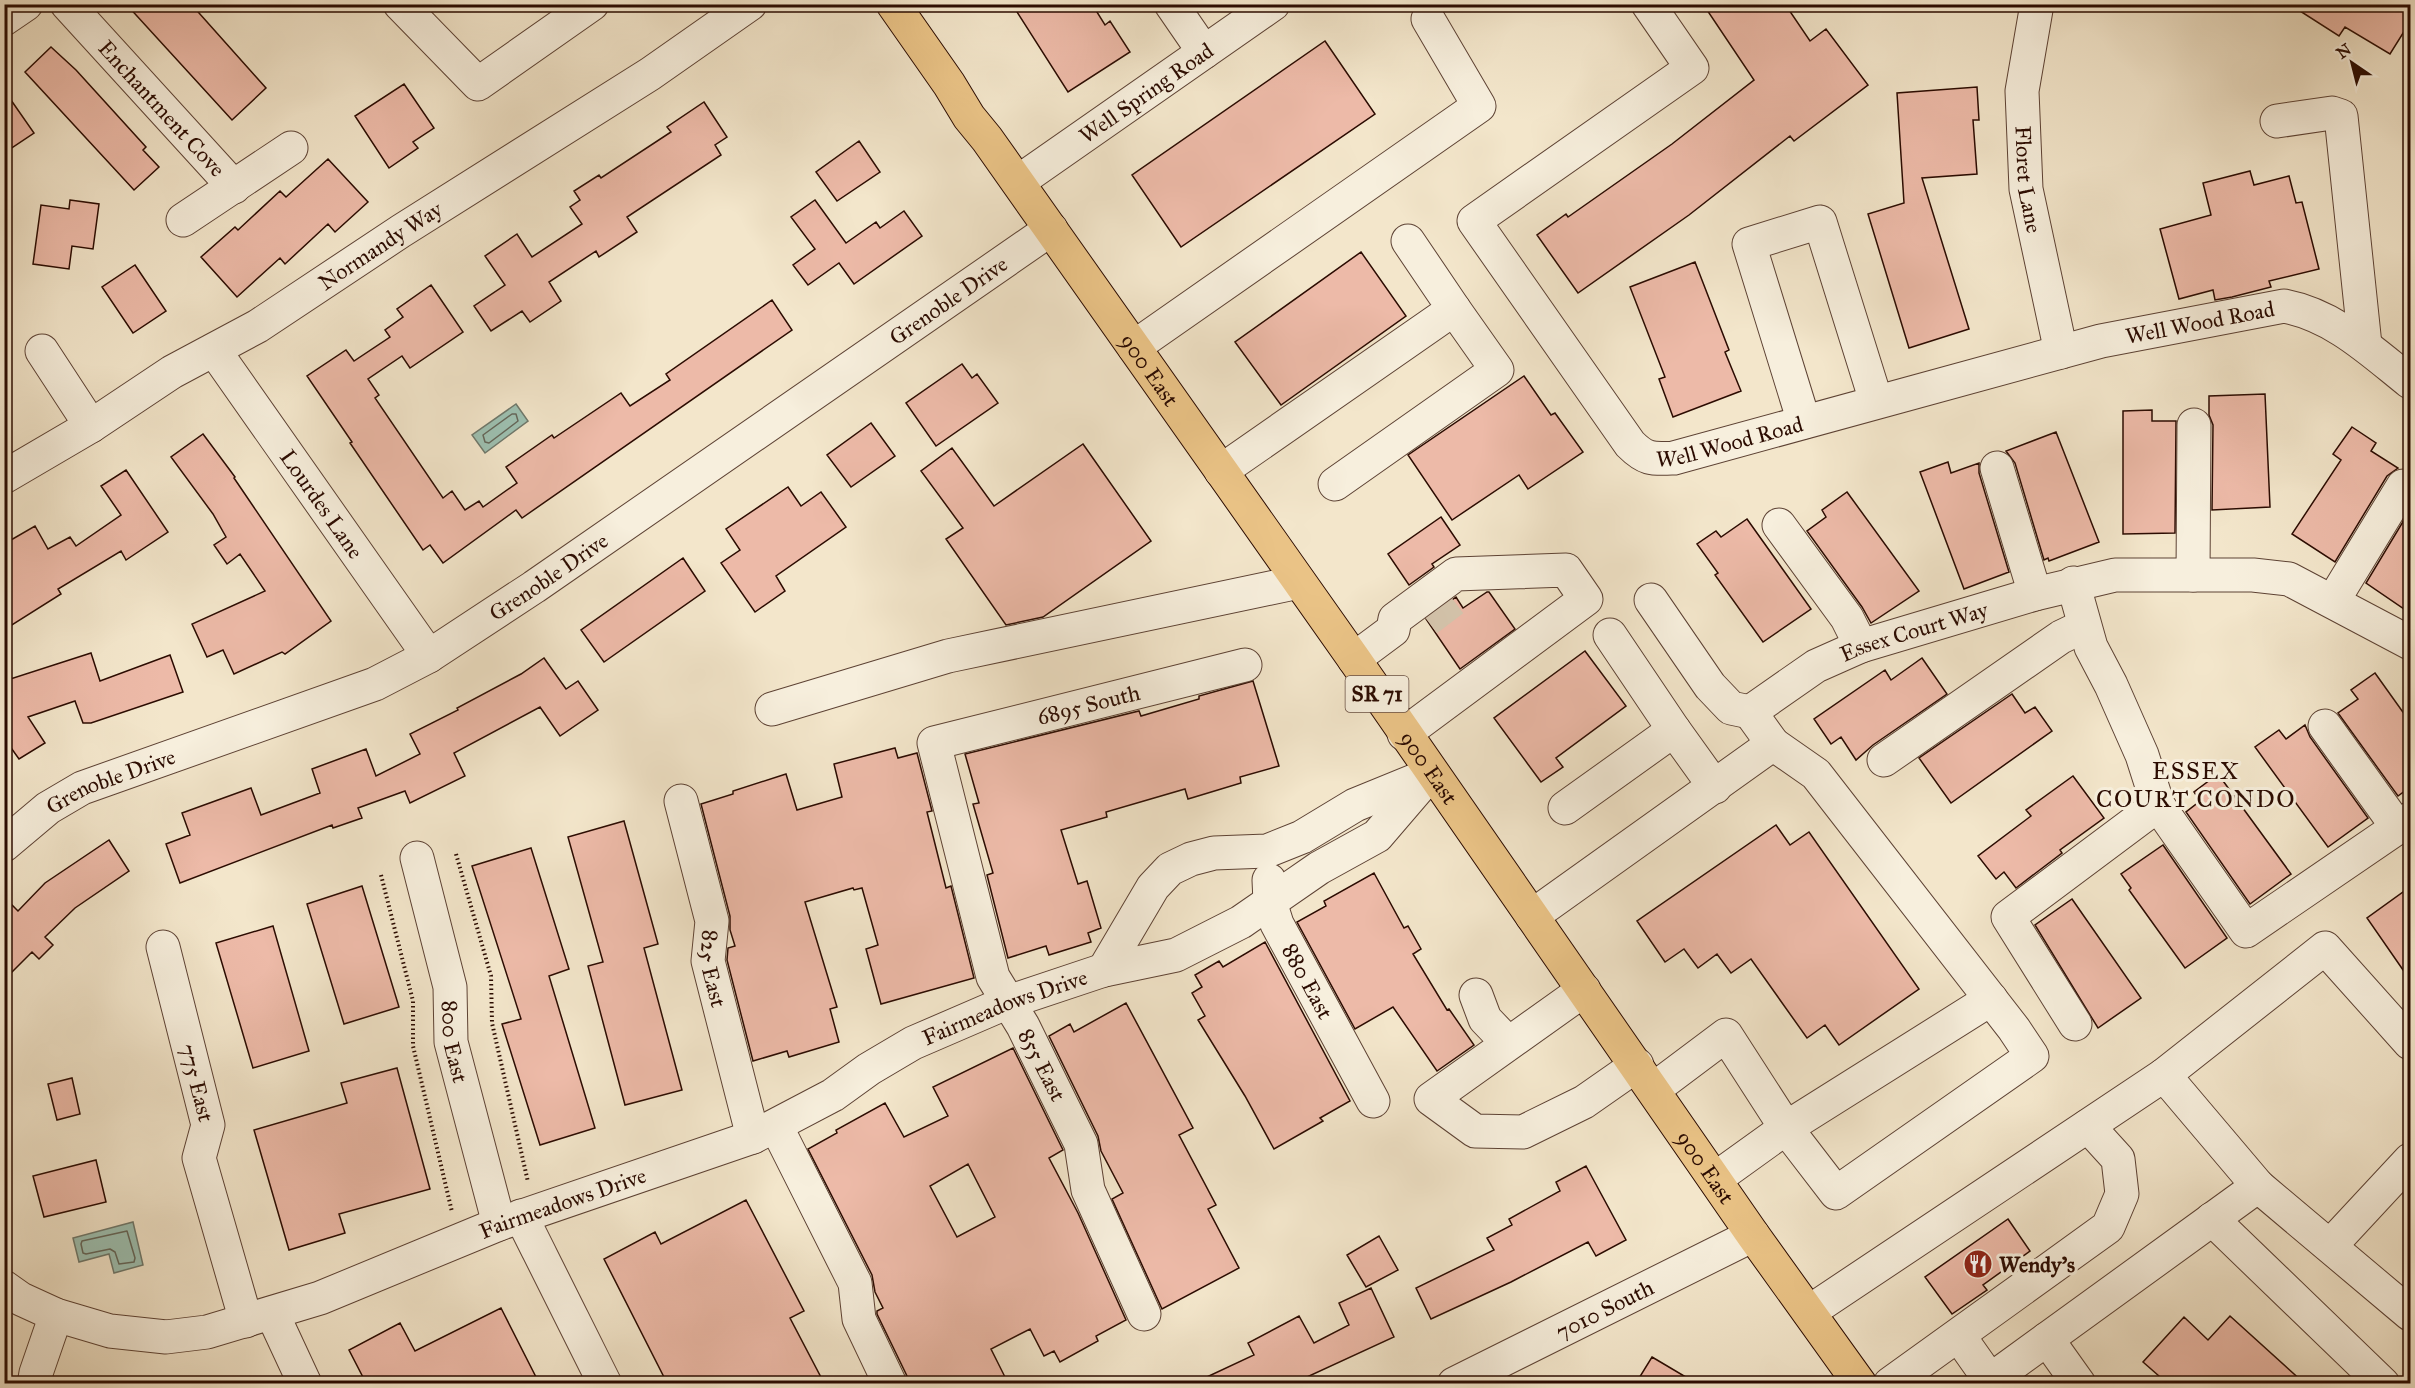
<svg xmlns="http://www.w3.org/2000/svg" width="2415" height="1388" font-family="'IM FELL Great Primer',serif">
<style>
.water{fill:#9dc0b1;stroke:#6f786b;stroke-width:1.5}
.lines{fill:none;stroke-linecap:round;stroke-linejoin:round}
.shore{stroke:#646659;stroke-width:1.5}
.building{fill:#edbaa8;stroke:#2b0b01;stroke-width:1.5;fill-rule:evenodd}
.minor-tunnel{stroke:#d5c5ad;stroke-width:33;stroke-dasharray:33 16;stroke-linecap:butt}
.minor-casing{stroke:#5d4234;stroke-width:35}
.major-casing{stroke:#2b0b01;stroke-width:35}
.path{stroke:#2b0b01;stroke-width:4;stroke-dasharray:1.5 3;stroke-linecap:butt}
.minor{stroke:#f7efdd;stroke-width:33}
.major{stroke:#eac386;stroke-width:33}
.labels{text-anchor:middle;dominant-baseline:central;stroke-width:6;stroke-linejoin:round;paint-order:stroke}
.shield{fill:#f7efdd;stroke:#684f43;stroke-width:1.5}
.shield-label{font-size:21px;font-weight:bold;fill:#2b0b01}
.street-label{font-size:22px;fill:#2b0b01;stroke:#f7efdd}
.poi-label{font-size:22px;font-weight:bold;fill:#2b0b01;stroke:#f7efdd;text-anchor:start}
.neighbourhood-label{font-size:24px;letter-spacing:1.5px;fill:#2b0b01;stroke:#f7efdd}
</style>
<rect width="100%" height="100%" fill="#f3e6cb"/>
<filter id="stains"><feTurbulence type="fractalNoise" baseFrequency=".00333" numOctaves="4"/><feColorMatrix values="0 0 0 0 .2 0 0 0 0 .09 0 0 0 0 .02 0 0 0 .5 -.17"/></filter>
<radialGradient id="worn" r=".72"><stop offset=".6" stop-color="#630" stop-opacity="0"/><stop offset="1" stop-color="#630" stop-opacity=".3"/></radialGradient>
<!-- water -->
<path class="water" d="M 516,404 L 528,421 L 485,453 L 472,435 Z
M 133,1222 L 143,1265 L 114,1273 L 109,1254 L 79,1262 L 73,1238 Z"/>
<g class="lines">
<!-- shore -->
<path class="shore" d="M 512,414 L 516,414 L 518,421 L 489,443 L 485,442 L 483,435 Z
M 127,1231 L 135,1258 L 134,1262 L 119,1264 L 115,1252 L 110,1249 L 86,1254 L 83,1253 L 81,1244 L 82,1241 Z"/>
</g>
<!-- building -->
<path class="building" d="M 126,4 L 191,4 L 266,88 L 232,120 Z
M 1012,4 L 1092,4 L 1105,25 L 1110,21 L 1130,52 L 1068,92 Z
M 1703,4 L 1785,4 L 1810,41 L 1826,29 L 1868,85 L 1794,141 L 1790,136 L 1689,215 L 1578,293 L 1537,235 L 1566,214 L 1568,217 L 1672,144 L 1754,80 Z
M 2289,4 L 2410,4 L 2410,22 L 2390,54 L 2345,27 L 2339,36 Z
M 1325,41 L 1375,114 L 1181,247 L 1132,175 Z
M 51,47 L 76,70 L 146,147 L 143,150 L 159,167 L 134,190 L 25,72 Z
M 404,84 L 434,128 L 413,142 L 418,148 L 389,168 L 355,116 Z
M 1977,87 L 1979,120 L 1973,120 L 1977,174 L 1922,178 L 1969,329 L 1909,348 L 1868,214 L 1904,203 L 1897,93 Z
M 4,90 L 34,133 L 4,153 Z
M 704,102 L 727,137 L 715,145 L 721,155 L 627,217 L 637,232 L 599,257 L 596,251 L 549,282 L 561,301 L 530,322 L 522,311 L 491,331 L 474,306 L 505,285 L 485,256 L 517,234 L 532,257 L 582,224 L 570,207 L 580,200 L 574,191 L 599,175 L 601,178 L 671,132 L 667,127 Z
M 859,141 L 880,172 L 837,201 L 816,172 Z
M 328,159 L 368,202 L 335,232 L 328,224 L 285,264 L 280,258 L 237,297 L 201,257 L 235,227 L 238,230 L 280,191 L 286,197 Z
M 2250,171 L 2254,185 L 2289,176 L 2296,203 L 2302,202 L 2319,269 L 2269,281 L 2271,287 L 2232,297 L 2215,300 L 2213,290 L 2179,299 L 2160,229 L 2211,215 L 2203,183 Z
M 70,200 L 99,204 L 93,249 L 72,246 L 69,269 L 33,264 L 41,205 L 69,209 Z
M 815,200 L 846,243 L 876,222 L 880,228 L 904,211 L 922,236 L 854,284 L 839,263 L 808,285 L 793,265 L 815,249 L 791,217 Z
M 1361,252 L 1406,316 L 1281,405 L 1235,342 Z
M 1695,262 L 1729,350 L 1725,352 L 1741,391 L 1673,417 L 1659,379 L 1665,377 L 1630,287 Z
M 135,265 L 166,311 L 133,333 L 102,287 Z
M 431,285 L 463,332 L 410,368 L 402,356 L 368,379 L 379,395 L 375,398 L 443,498 L 452,491 L 465,510 L 479,501 L 483,507 L 517,483 L 506,467 L 552,435 L 554,438 L 621,393 L 630,406 L 670,380 L 666,374 L 772,300 L 792,330 L 522,518 L 516,510 L 443,563 L 430,545 L 423,550 L 350,443 L 352,442 L 307,376 L 346,350 L 354,361 L 390,337 L 385,330 L 403,317 L 397,309 Z
M 962,364 L 972,378 L 977,374 L 998,403 L 936,446 L 906,403 Z
M 1524,376 L 1551,415 L 1555,413 L 1583,452 L 1528,489 L 1519,475 L 1452,520 L 1408,455 Z
M 2265,394 L 2270,507 L 2212,510 L 2213,425 L 2209,415 L 2209,396 Z
M 2152,410 L 2152,421 L 2176,421 L 2175,533 L 2123,534 L 2123,411 Z
M 871,423 L 895,456 L 851,487 L 827,455 Z
M 2352,427 L 2376,443 L 2371,451 L 2398,468 L 2387,476 L 2335,562 L 2292,534 L 2341,460 L 2333,454 Z
M 2056,432 L 2099,542 L 2049,561 L 2048,558 L 2044,560 L 2015,463 L 2006,451 Z
M 203,434 L 235,477 L 234,478 L 331,621 L 285,654 L 282,652 L 234,674 L 223,650 L 207,657 L 192,624 L 265,591 L 240,554 L 227,564 L 214,545 L 226,537 L 213,514 L 171,457 Z
M 1083,444 L 1151,541 L 1043,617 L 1006,625 L 946,539 L 963,528 L 921,471 L 952,448 L 994,506 Z
M 1948,462 L 1951,473 L 1979,463 L 1979,473 L 2009,572 L 1964,589 L 1920,472 Z
M 126,470 L 168,532 L 126,560 L 121,551 L 58,589 L 61,594 L 4,630 L 4,544 L 35,526 L 48,549 L 70,537 L 76,546 L 121,515 L 101,486 Z
M 788,487 L 801,506 L 821,492 L 846,527 L 776,576 L 785,591 L 755,612 L 721,563 L 740,550 L 726,529 Z
M 1847,492 L 1919,591 L 1871,623 L 1862,607 L 1807,531 L 1826,517 L 1822,510 Z
M 2410,510 L 2410,613 L 2366,583 Z
M 1441,517 L 1460,545 L 1432,564 L 1434,567 L 1409,585 L 1388,554 Z
M 1747,519 L 1811,609 L 1763,642 L 1715,575 L 1718,573 L 1697,544 L 1716,531 L 1721,537 Z
M 683,558 L 705,591 L 604,662 L 581,630 Z
M 1487,592 L 1489,592 L 1515,629 L 1460,669 L 1426,619 L 1456,597 L 1463,608 Z
M 1585,651 L 1626,706 L 1556,758 L 1563,767 L 1541,782 L 1494,718 Z
M 91,653 L 100,681 L 170,655 L 183,692 L 91,723 L 83,723 L 75,701 L 28,717 L 45,743 L 19,759 L 4,738 L 4,681 Z
M 544,658 L 566,689 L 578,681 L 598,710 L 560,736 L 540,707 L 454,753 L 465,776 L 410,803 L 405,791 L 358,808 L 362,818 L 333,828 L 332,825 L 180,883 L 166,844 L 190,835 L 182,813 L 251,788 L 261,815 L 320,793 L 312,769 L 366,749 L 376,776 L 420,754 L 410,734 L 458,710 L 457,708 L 521,674 Z
M 1922,658 L 1947,694 L 1873,745 L 1856,760 L 1841,737 L 1831,744 L 1814,719 L 1885,670 L 1891,680 Z
M 2375,673 L 2410,722 L 2410,787 L 2398,796 L 2338,713 L 2358,699 L 2351,690 Z
M 1253,681 L 1279,766 L 1240,777 L 1241,783 L 1188,799 L 1185,789 L 1106,812 L 1107,817 L 1061,830 L 1078,884 L 1087,881 L 1101,928 L 1088,933 L 1091,942 L 1049,955 L 1046,946 L 1008,958 L 987,875 L 993,873 L 973,804 L 979,803 L 965,754 L 1139,711 L 1141,716 L 1199,699 L 1199,696 Z
M 2012,694 L 2025,713 L 2035,707 L 2052,731 L 1951,803 L 1919,758 Z
M 2305,725 L 2310,737 L 2368,818 L 2328,847 L 2255,747 L 2279,730 L 2286,739 Z
M 895,748 L 898,758 L 917,753 L 932,811 L 927,812 L 946,888 L 951,886 L 974,978 L 881,1004 L 866,949 L 878,945 L 862,888 L 854,890 L 853,888 L 805,902 L 837,1007 L 830,1009 L 839,1042 L 789,1057 L 787,1051 L 753,1061 L 727,960 L 728,948 L 735,946 L 730,930 L 730,916 L 701,804 L 733,794 L 733,791 L 786,774 L 797,810 L 842,797 L 834,764 Z
M 2218,774 L 2291,874 L 2250,904 L 2186,812 L 2200,801 L 2194,792 Z
M 2073,776 L 2104,818 L 2060,850 L 2062,853 L 2016,888 L 2004,872 L 1996,879 L 1978,856 L 2031,816 L 2026,810 Z
M 624,821 L 658,944 L 644,948 L 682,1090 L 625,1105 L 588,966 L 603,962 L 568,837 Z
M 1776,825 L 1790,845 L 1809,832 L 1919,989 L 1839,1045 L 1825,1025 L 1807,1038 L 1751,959 L 1731,973 L 1717,954 L 1698,968 L 1684,949 L 1665,962 L 1637,921 Z
M 109,840 L 129,871 L 75,908 L 45,937 L 53,945 L 39,959 L 32,952 L 4,980 L 4,900 L 6,899 L 18,911 L 45,883 Z
M 2163,845 L 2227,938 L 2185,968 L 2129,890 L 2131,888 L 2121,874 Z
M 531,848 L 569,969 L 549,976 L 595,1128 L 540,1145 L 502,1024 L 521,1019 L 472,866 Z
M 1374,873 L 1404,928 L 1408,926 L 1421,949 L 1413,954 L 1447,1010 L 1449,1009 L 1474,1045 L 1437,1071 L 1393,1007 L 1355,1029 L 1297,922 L 1326,906 L 1324,901 Z
M 362,886 L 399,1007 L 344,1024 L 307,904 Z
M 2410,887 L 2410,980 L 2367,918 Z
M 2072,899 L 2141,998 L 2098,1028 L 2035,925 Z
M 273,926 L 309,1051 L 253,1068 L 216,943 Z
M 1265,942 L 1350,1101 L 1320,1118 L 1323,1121 L 1274,1149 L 1245,1096 L 1198,1020 L 1205,1016 L 1192,993 L 1202,987 L 1195,975 L 1219,961 L 1223,967 Z
M 1126,1003 L 1193,1128 L 1179,1135 L 1216,1205 L 1208,1209 L 1239,1268 L 1162,1309 L 1112,1199 L 1123,1193 L 1101,1151 L 1098,1136 L 1049,1036 L 1070,1024 L 1074,1032 Z
M 1013,1048 L 1063,1150 L 1049,1158 L 1078,1213 L 1126,1320 L 1096,1336 L 1098,1341 L 1060,1362 L 1054,1351 L 1044,1356 L 1030,1329 L 991,1349 L 1005,1377 L 991,1383 L 908,1383 L 907,1376 L 877,1314 L 877,1311 L 883,1308 L 875,1292 L 872,1275 L 808,1149 L 837,1133 L 836,1130 L 885,1103 L 904,1137 L 948,1116 L 933,1087 ZM 968,1164 L 995,1217 L 957,1237 L 930,1186 Z
M 397,1068 L 430,1189 L 339,1214 L 345,1233 L 289,1250 L 254,1130 L 347,1103 L 341,1083 Z
M 72,1078 L 80,1114 L 57,1120 L 48,1084 Z
M 96,1160 L 106,1202 L 44,1217 L 33,1176 Z
M 1586,1166 L 1626,1240 L 1596,1256 L 1588,1242 L 1511,1282 L 1431,1319 L 1416,1288 L 1494,1250 L 1487,1238 L 1512,1225 L 1509,1219 L 1560,1191 L 1556,1182 Z
M 746,1200 L 804,1311 L 790,1318 L 824,1383 L 667,1383 L 604,1259 L 655,1232 L 661,1244 Z
M 2008,1219 L 2030,1251 L 1983,1285 L 1987,1290 L 1952,1314 L 1925,1277 Z
M 1379,1236 L 1398,1270 L 1366,1287 L 1347,1255 Z
M 1371,1288 L 1394,1337 L 1294,1383 L 1194,1383 L 1254,1355 L 1248,1343 L 1299,1316 L 1314,1343 L 1349,1325 L 1339,1303 Z
M 501,1308 L 539,1383 L 366,1383 L 349,1350 L 400,1323 L 415,1351 Z
M 2230,1316 L 2304,1383 L 2167,1383 L 2143,1362 L 2184,1317 L 2208,1340 Z
M 1652,1357 L 1696,1383 L 1636,1383 Z"/>
<g class="lines">
<!-- minor-tunnel -->
<path class="minor-tunnel" d="M 1427,620 L 1456,598"/>
<!-- minor casing -->
<g class="minor-casing">
<g id="minor">
<path id="s1" d="M 67,4 L 234,187"/>
<path d="M 400,4 L 478,84 L 592,4"/>
<path d="M 1171,4 L 1204,52"/>
<path id="s2" d="M 1648,4 L 1692,68 L 1474,221 L 1630,444 C 1646,460 1652,459 1674,458 L 2101,341 L 2284,306 C 2335,316 2371,351 2410,382"/>
<path id="s3" d="M 2037,4 L 2022,91 L 2026,189 L 2061,352"/>
<path d="M 4,19 L 26,4"/>
<path d="M 2277,121 L 2332,113 L 2341,116 L 2365,345"/>
<path id="s4" d="M 1018,182 L 1273,4"/>
<path d="M 183,220 L 291,148"/>
<path d="M 1134,347 L 1479,106 L 1428,19"/>
<path id="s5" d="M 214,350 L 429,656"/>
<path d="M 42,351 L 91,426"/>
<path d="M 1804,422 L 1749,244 L 1820,222 L 1876,401"/>
<path d="M 1997,468 L 2035,594"/>
<path d="M 1221,471 L 1454,309 L 1408,241"/>
<path id="s6" d="M 4,477 L 91,426 L 172,372 L 258,326 L 401,231 L 650,74 L 750,4"/>
<path d="M 1335,484 L 1497,370 L 1454,309"/>
<path d="M 1779,525 L 1847,618 L 1861,646"/>
<path d="M 2193,575 L 2194,425"/>
<path d="M 2073,583 L 2091,647 L 2111,685 L 2142,755 L 2158,805 L 2246,931 L 2410,819"/>
<path d="M 1651,600 L 1710,686 L 1731,708 L 1750,712"/>
<path d="M 2333,601 L 2403,486"/>
<path d="M 1610,635 L 1674,730"/>
<path d="M 1354,659 L 1393,630 L 1395,619 L 1456,574 L 1566,570 L 1586,599 L 1404,734"/>
<path d="M 772,709 L 948,656 L 1299,582"/>
<path d="M 2325,726 L 2398,828"/>
<path d="M 1884,760 L 2061,637 L 2084,626"/>
<path id="s7" d="M 681,801 L 712,921 L 708,961 L 753,1137"/>
<path d="M 1565,808 L 1674,730 L 1715,787"/>
<path id="s8" d="M 4,845 L 48,808 L 82,788 L 375,684 L 429,656 L 534,587 L 1051,229"/>
<path id="s9" d="M 417,858 L 450,987 L 451,1042 L 499,1224"/>
<path id="s10" d="M 1269,880 L 1270,902 L 1277,924 L 1373,1101"/>
<path id="s11" d="M 1532,916 L 1773,744 L 1750,712 L 1816,666 L 1861,646 L 2035,594 L 2115,575 L 2253,575 L 2289,579 L 2410,643"/>
<path id="s12" d="M 163,947 L 208,1125 L 199,1158 L 246,1321"/>
<path d="M 1104,970 L 1153,887 L 1170,869 L 1191,859 L 1214,853 L 1267,851 L 1302,837 L 1355,805 L 1426,776"/>
<path d="M 1584,990 L 1431,1099 L 1475,1131 L 1523,1132 L 1584,1102 L 1637,1065"/>
<path d="M 1476,995 L 1485,1019 L 1508,1043"/>
<path d="M 2075,1024 L 2008,917 L 2158,805"/>
<path d="M 2164,1075 L 2325,948 L 2410,1043"/>
<path d="M 1654,1089 L 1726,1035 L 1786,1128 L 1836,1193 L 2032,1056 L 2014,1029 L 1816,774 L 1773,744"/>
<path d="M 776,1126 L 855,1283 L 859,1319 L 890,1384"/>
<path d="M 1715,1179 L 1786,1128 L 1991,999"/>
<path d="M 521,1216 L 605,1384"/>
<path d="M 2212,1219 L 2383,1384"/>
<path d="M 2330,1246 L 2410,1160"/>
<path id="s13" d="M 4,1287 L 21,1299 L 56,1315 L 110,1331 L 166,1337 L 207,1332 L 320,1298 L 499,1224 L 753,1137 L 833,1095 L 869,1069 L 913,1043 L 1008,1002 L 1104,970 L 1176,955 L 1241,922 L 1319,868 L 1377,836 L 1431,773"/>
<path d="M 1809,1312 L 2164,1075 L 2258,1186"/>
<path d="M 272,1313 L 305,1384"/>
<path id="s14" d="M 1144,1314 L 1088,1190 L 1081,1144 L 1023,1026 L 993,977 L 934,743 L 1245,665"/>
<path d="M 1959,1336 L 1990,1380"/>
<path d="M 2047,1339 L 2079,1384"/>
<path d="M 34,1384 L 36,1373 L 56,1315"/>
<path id="s15" d="M 1454,1384 L 1753,1235"/>
<path d="M 1890,1384 L 2108,1227 L 2122,1194 L 2118,1159 L 2088,1126"/>
<path d="M 1985,1384 L 2258,1186 L 2410,1314"/>
</g>
</g>
<!-- major casing -->
<g class="major-casing">
<g id="major">
<path id="s16" d="M 893,4 L 949,84 L 969,117 L 987,139 L 1354,659 L 1753,1235 L 1860,1384"/>
</g>
</g>
<!-- path -->
<path class="path" d="M 456,854 L 491,976 L 492,1023 L 528,1182
M 381,875 L 413,1001 L 413,1046 L 452,1212"/>
<!-- minor -->
<use href="#minor" class="minor"/>
<!-- major -->
<use href="#major" class="major"/>
</g>
<!-- icons -->
<defs>
<g id="restaurant-disc" transform="scale(1.5)"><circle r="9.5" fill="#8f2418" stroke="#f7efdd"/><path d="M-5-6h1v4h1v-4h1v4h1v-4h1v5L-1.5 .5V6h-2V.5L-5-1ZM5-6V6H3V1.5H1.5Q1.5-4 5-6Z" fill="#fff"/></g>
</defs>
<g fill-rule="evenodd">
<use href="#restaurant-disc" x="1978" y="1264"/>
</g>
<g class="labels">
<!-- shield labels -->
<rect class="shield" x="1345.5" y="676" width="63" height="36" rx="4.5"/>
<g class="shield-label">
<text x="1377" y="694">SR 71</text>
</g>
<!-- street labels -->
<g class="street-label">
<text stroke="none"><textPath href="#s4" startOffset="156">Well Spring Road</textPath></text>
<text stroke="none"><textPath href="#s1" startOffset="141">Enchantment Cove</textPath></text>
<text stroke="none"><textPath href="#s3" startOffset="177">Floret Lane</textPath></text>
<text stroke="none"><textPath href="#s6" startOffset="442">Normandy Way</textPath></text>
<text stroke="none"><textPath href="#s8" startOffset="1098">Grenoble Drive</textPath></text>
<text stroke="none"><textPath href="#s2" startOffset="1208">Well Wood Road</textPath></text>
<text stroke="none"><textPath href="#s16" startOffset="447">900 East</textPath></text>
<text stroke="none"><textPath href="#s2" startOffset="722">Well Wood Road</textPath></text>
<text stroke="none"><textPath href="#s5" startOffset="188">Lourdes Lane</textPath></text>
<text stroke="none"><textPath href="#s8" startOffset="612">Grenoble Drive</textPath></text>
<text stroke="none"><textPath href="#s11" startOffset="520">Essex Court Way</textPath></text>
<text stroke="none"><textPath href="#s14" startOffset="772">6895 South</textPath></text>
<text stroke="none"><textPath href="#s16" startOffset="933">900 East</textPath></text>
<text stroke="none"><textPath href="#s8" startOffset="126">Grenoble Drive</textPath></text>
<text stroke="none"><textPath href="#s7" startOffset="172">825 East</textPath></text>
<text stroke="none"><textPath href="#s10" startOffset="110">880 East</textPath></text>
<text stroke="none"><textPath href="#s13" startOffset="1078">Fairmeadows Drive</textPath></text>
<text stroke="none"><textPath href="#s9" startOffset="188">800 East</textPath></text>
<text transform="translate(1042 1065) rotate(63)">855 East</text>
<text stroke="none"><textPath href="#s12" startOffset="140">775 East</textPath></text>
<text stroke="none"><textPath href="#s16" startOffset="1419">900 East</textPath></text>
<text stroke="none"><textPath href="#s13" startOffset="592">Fairmeadows Drive</textPath></text>
<text stroke="none"><textPath href="#s15" startOffset="168">7010 South</textPath></text>
</g>
<!-- poi labels -->
<g class="poi-label">
<text x="1999" y="1264">Wendy's</text>
</g>
<!-- neighbourhood labels -->
<g class="neighbourhood-label">
<text x="2196" y="771">ESSEX<tspan x="2196" dy="28">COURT CONDO</tspan></text>
</g>
</g>
<!-- margin -->
<rect width="2415" height="1388" fill="none" stroke="#f3e6cb" stroke-width="24"/>
<rect x="6" y="6" width="2403" height="1376" fill="none" stroke="#2b0b01" stroke-width="3"/>
<rect x="12" y="12" width="2391" height="1364" fill="none" stroke="#2b0b01" stroke-width="1.5"/>
<!-- north arrow -->
<g transform="translate(2352 63) rotate(325)" stroke="#f7efdd" stroke-width="4.5" paint-order="stroke">
<path d="M0-4.5L10 22L0 15L-10 22Z" fill="#2b0b01"/>
<text y="-9" font-size="16" font-weight="bold" text-anchor="middle" fill="#2b0b01">N</text>
</g>
<rect width="100%" height="100%" filter="url(#stains)"/>
<rect width="100%" height="100%" fill="url(#worn)"/>
</svg>
